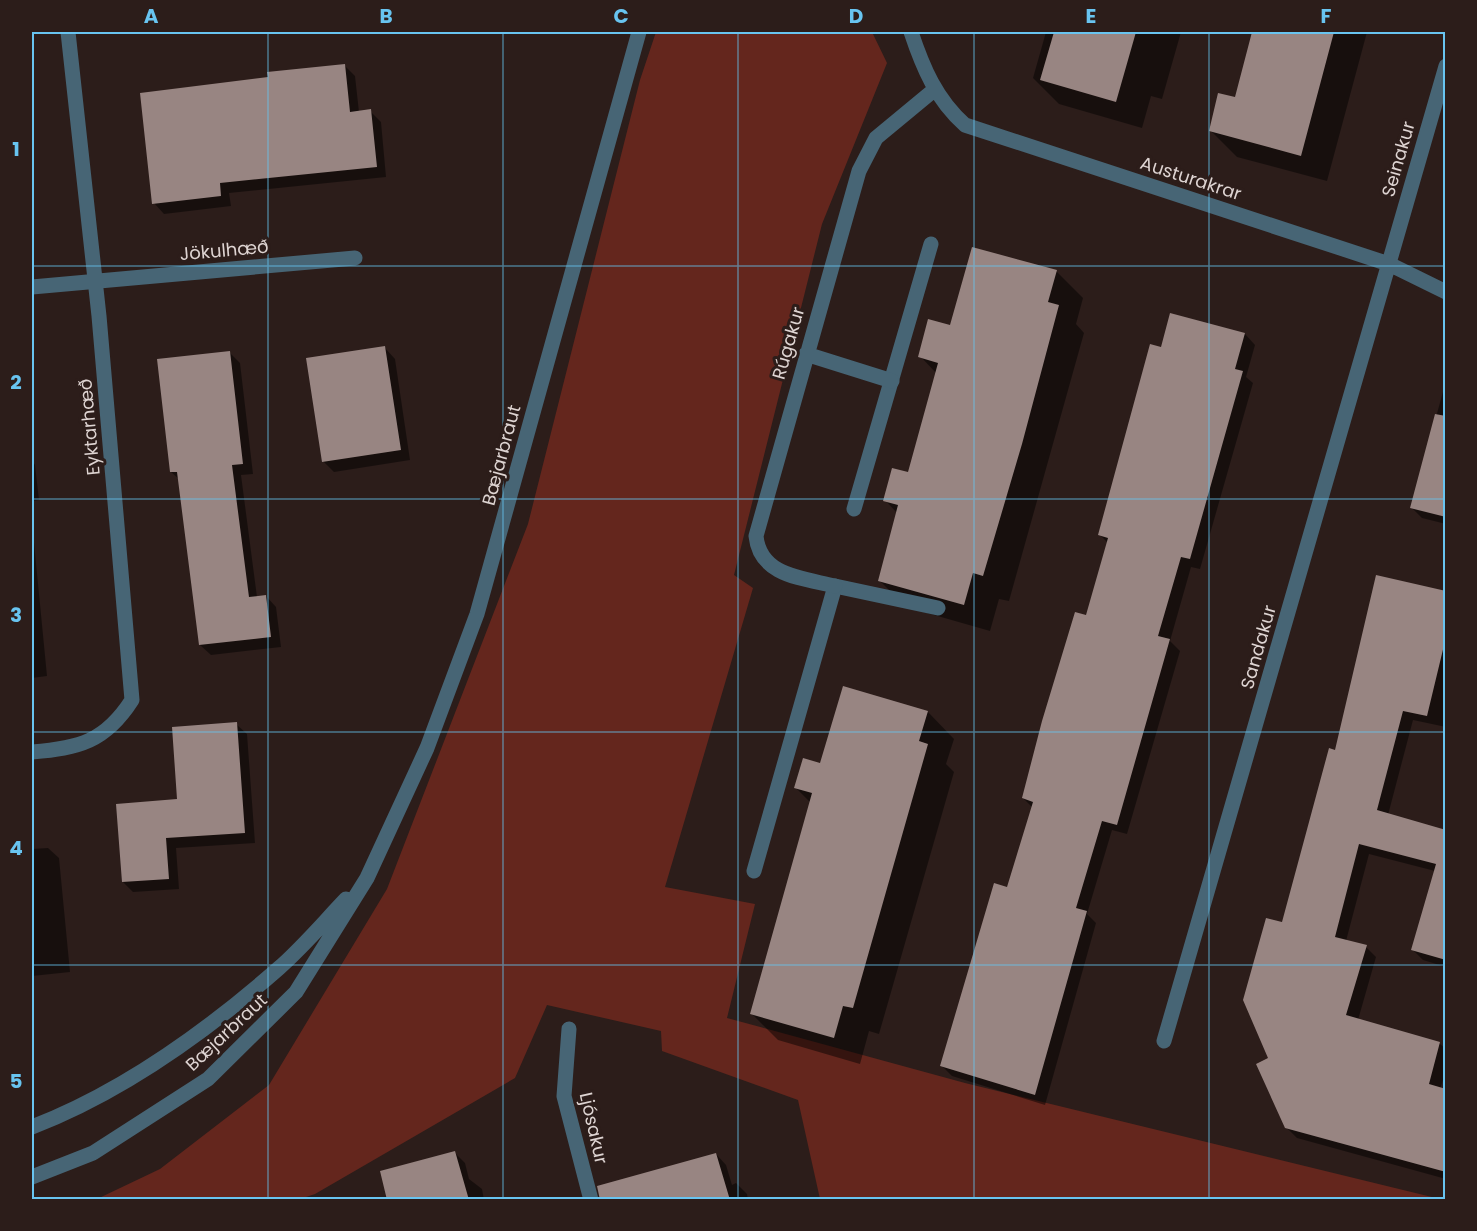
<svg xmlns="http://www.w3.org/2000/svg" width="1477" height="1231" font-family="Poppins,sans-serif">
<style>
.green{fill:#64261d}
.shadow{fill:#0007}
.building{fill:#988582}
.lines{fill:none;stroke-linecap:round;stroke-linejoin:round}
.service{stroke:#476575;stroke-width:15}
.minor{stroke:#476575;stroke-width:15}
.tertiary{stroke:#476575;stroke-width:15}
.grid{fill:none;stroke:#68c4f0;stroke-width:1.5;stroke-opacity:0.55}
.labels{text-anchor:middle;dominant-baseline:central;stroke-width:6;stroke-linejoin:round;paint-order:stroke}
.street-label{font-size:18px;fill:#ded4d2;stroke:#2c1d1a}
.neatline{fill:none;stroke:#68c4f0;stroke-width:2}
.grid-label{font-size:20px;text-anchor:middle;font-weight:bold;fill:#68c4f0}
</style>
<rect width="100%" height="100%" fill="#2c1d1a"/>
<!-- green -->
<path class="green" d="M 656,32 L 872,32 L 887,63 L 822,224 L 734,575 L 753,588 L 665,887 L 755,904 L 727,1018 L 965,1083 L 1440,1199 L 820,1199 L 798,1100 L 662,1051 L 661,1031 L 547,1005 L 515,1078 L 315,1194 L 297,1200 L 97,1199 L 160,1169 L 269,1085 L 387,889 L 528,524 L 640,80 Z"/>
<!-- shadow -->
<path class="shadow" d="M 1046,32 L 1181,32 L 1162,99 L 1151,96 L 1142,128 L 1059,104 L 1033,78 Z
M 1254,32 L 1367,32 L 1327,181 L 1237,157 L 1211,131 L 1236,99 Z
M 345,66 L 355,76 L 359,112 L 370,111 L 381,122 L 386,177 L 229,193 L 231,206 L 164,214 L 154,203 L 269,79 Z
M 973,248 L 1057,272 L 1083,298 L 1076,324 L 1084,333 L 1009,601 L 999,599 L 990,631 L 906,607 L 879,580 L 897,513 L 885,500 L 909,474 L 937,374 L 920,356 L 951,327 Z
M 1245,334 L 1255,345 L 1246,377 L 1253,383 L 1200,569 L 1191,567 L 1170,641 L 1180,651 L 1127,834 L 1112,830 L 1087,914 L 1096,923 L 1045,1105 L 952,1076 L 942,1066 L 1008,888 L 1033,808 L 1023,798 L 1087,617 L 1108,543 L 1100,535 L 1162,349 Z
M 385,348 L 395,359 L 410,460 L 334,472 L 323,461 Z
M 230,353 L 240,363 L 253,474 L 241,475 L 257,597 L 266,596 L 276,607 L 281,647 L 211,655 L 200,645 L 180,480 L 171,472 Z
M 1446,381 L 1446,524 L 1422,518 L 1411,507 Z
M 32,460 L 35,465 L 39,500 L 32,501 Z
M 32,522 L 47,676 L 32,678 Z
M 1446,593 L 1446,727 L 1413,720 L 1388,815 L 1446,831 L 1446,967 L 1423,960 L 1412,949 L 1435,871 L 1369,854 L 1346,941 L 1366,947 L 1376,957 L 1358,1020 L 1440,1044 L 1446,1049 L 1446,1071 L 1440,1089 L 1446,1090 L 1446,1179 L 1297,1138 L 1286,1127 L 1270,1059 L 1283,924 L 1337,751 Z
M 928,712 L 954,739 L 946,764 L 954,772 L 879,1034 L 869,1031 L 860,1064 L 778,1040 L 752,1014 L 811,803 L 796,788 Z
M 236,724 L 247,734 L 255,843 L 176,848 L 179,889 L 133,892 L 123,882 Z
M 48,848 L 59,858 L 70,972 L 32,976 L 32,849 Z
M 454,1152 L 465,1163 L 469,1179 L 482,1189 L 484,1200 L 389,1200 Z
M 716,1154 L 726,1165 L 732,1185 L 736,1183 L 747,1194 L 748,1200 L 647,1200 Z"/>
<!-- building -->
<path class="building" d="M 1054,32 L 1136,32 L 1116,102 L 1040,80 Z
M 1252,32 L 1334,32 L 1301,156 L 1209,131 L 1218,93 L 1235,97 Z
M 345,64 L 350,112 L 371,109 L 377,167 L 220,183 L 221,196 L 152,204 L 140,93 L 268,77 L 267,72 Z
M 972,247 L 1057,270 L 1048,302 L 1059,305 L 1022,444 L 983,576 L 973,573 L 964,605 L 878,581 L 898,505 L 883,501 L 892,468 L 908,472 L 938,363 L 918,357 L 928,319 L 950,325 Z
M 1170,313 L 1245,333 L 1235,369 L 1243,371 L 1190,559 L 1181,557 L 1158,636 L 1170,639 L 1117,825 L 1102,821 L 1076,908 L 1087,911 L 1035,1095 L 940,1066 L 994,883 L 1007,887 L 1033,802 L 1022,798 L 1042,721 L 1075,612 L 1086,615 L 1108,538 L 1098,535 L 1150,344 L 1161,347 Z
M 385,346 L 401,450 L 322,462 L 306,358 Z
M 230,351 L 243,464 L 232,465 L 249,597 L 266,595 L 271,637 L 199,645 L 177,472 L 170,472 L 157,359 Z
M 1435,414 L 1446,416 L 1446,517 L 1410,508 Z
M 1376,575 L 1446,591 L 1446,637 L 1427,716 L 1403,711 L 1377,810 L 1446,830 L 1446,960 L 1411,950 L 1436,864 L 1359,844 L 1335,937 L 1367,945 L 1346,1015 L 1440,1042 L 1429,1084 L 1446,1089 L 1446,1172 L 1285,1128 L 1256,1064 L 1268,1058 L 1243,1000 L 1266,918 L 1282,922 L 1329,748 L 1335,750 Z
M 843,686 L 928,711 L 919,741 L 928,744 L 853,1008 L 843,1006 L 834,1038 L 750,1014 L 812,793 L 794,788 L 803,758 L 820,763 Z
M 237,722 L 245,833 L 166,838 L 169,879 L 122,882 L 116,804 L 177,799 L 172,727 Z
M 455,1151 L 469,1200 L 387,1200 L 380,1171 Z
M 716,1153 L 730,1200 L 600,1200 L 597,1186 Z"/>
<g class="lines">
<!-- service -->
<path class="service" d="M 854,509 L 931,244
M 754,871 L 835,586 L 938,608"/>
<!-- minor -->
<path class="minor" d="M 911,32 C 923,68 936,99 965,125 L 1389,264 L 1446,292
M 32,287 L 355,258
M 806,354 L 892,381
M 835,586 C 802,578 760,576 756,536 L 859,171 L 876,138 L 934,90
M 32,752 C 79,748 105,742 132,700 L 99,316 L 68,32
M 569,1029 L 564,1096 L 591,1200
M 1164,1041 L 1446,66"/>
<!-- tertiary -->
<path class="tertiary" d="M 32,1127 C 123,1092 206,1032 279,968 C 303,947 324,922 346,899
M 32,1177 L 93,1153 L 208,1079 L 296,992 L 367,878 L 427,748 L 477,614 L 639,32"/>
</g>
<!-- grid -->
<path class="grid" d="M 268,32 L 268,1200M 503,32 L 503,1200M 738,32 L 738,1200M 974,32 L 974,1200M 1209,32 L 1209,1200M 32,266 L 1446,266M 32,499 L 1446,499M 32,732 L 1446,732M 32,965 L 1446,965"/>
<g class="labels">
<!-- street labels -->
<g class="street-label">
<text transform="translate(1398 159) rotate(-74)">Seinakur</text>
<text transform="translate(1191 178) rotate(18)">Austurakrar</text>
<text transform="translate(224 250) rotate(-5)">Jökulhæð</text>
<text transform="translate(788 343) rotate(-74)">Rúgakur</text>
<text transform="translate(89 427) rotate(-95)">Eyktarhæð</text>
<text transform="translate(501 455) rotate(-75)">Bæjarbraut</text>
<text transform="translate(1258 647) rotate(-74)">Sandakur</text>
<text transform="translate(226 1032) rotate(-43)">Bæjarbraut</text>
<text transform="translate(594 1128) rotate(77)">Ljósakur</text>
</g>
</g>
<!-- border -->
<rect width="1477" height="1231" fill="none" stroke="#2c1d1a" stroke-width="66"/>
<rect x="33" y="33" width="1411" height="1165" class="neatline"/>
<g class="grid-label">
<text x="151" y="23">A</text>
<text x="386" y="23">B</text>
<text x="621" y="23">C</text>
<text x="856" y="23">D</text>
<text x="1091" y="23">E</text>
<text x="1326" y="23">F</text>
<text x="16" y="156">1</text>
<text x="16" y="389">2</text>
<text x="16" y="622">3</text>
<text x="16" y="855">4</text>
<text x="16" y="1088">5</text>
</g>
</svg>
